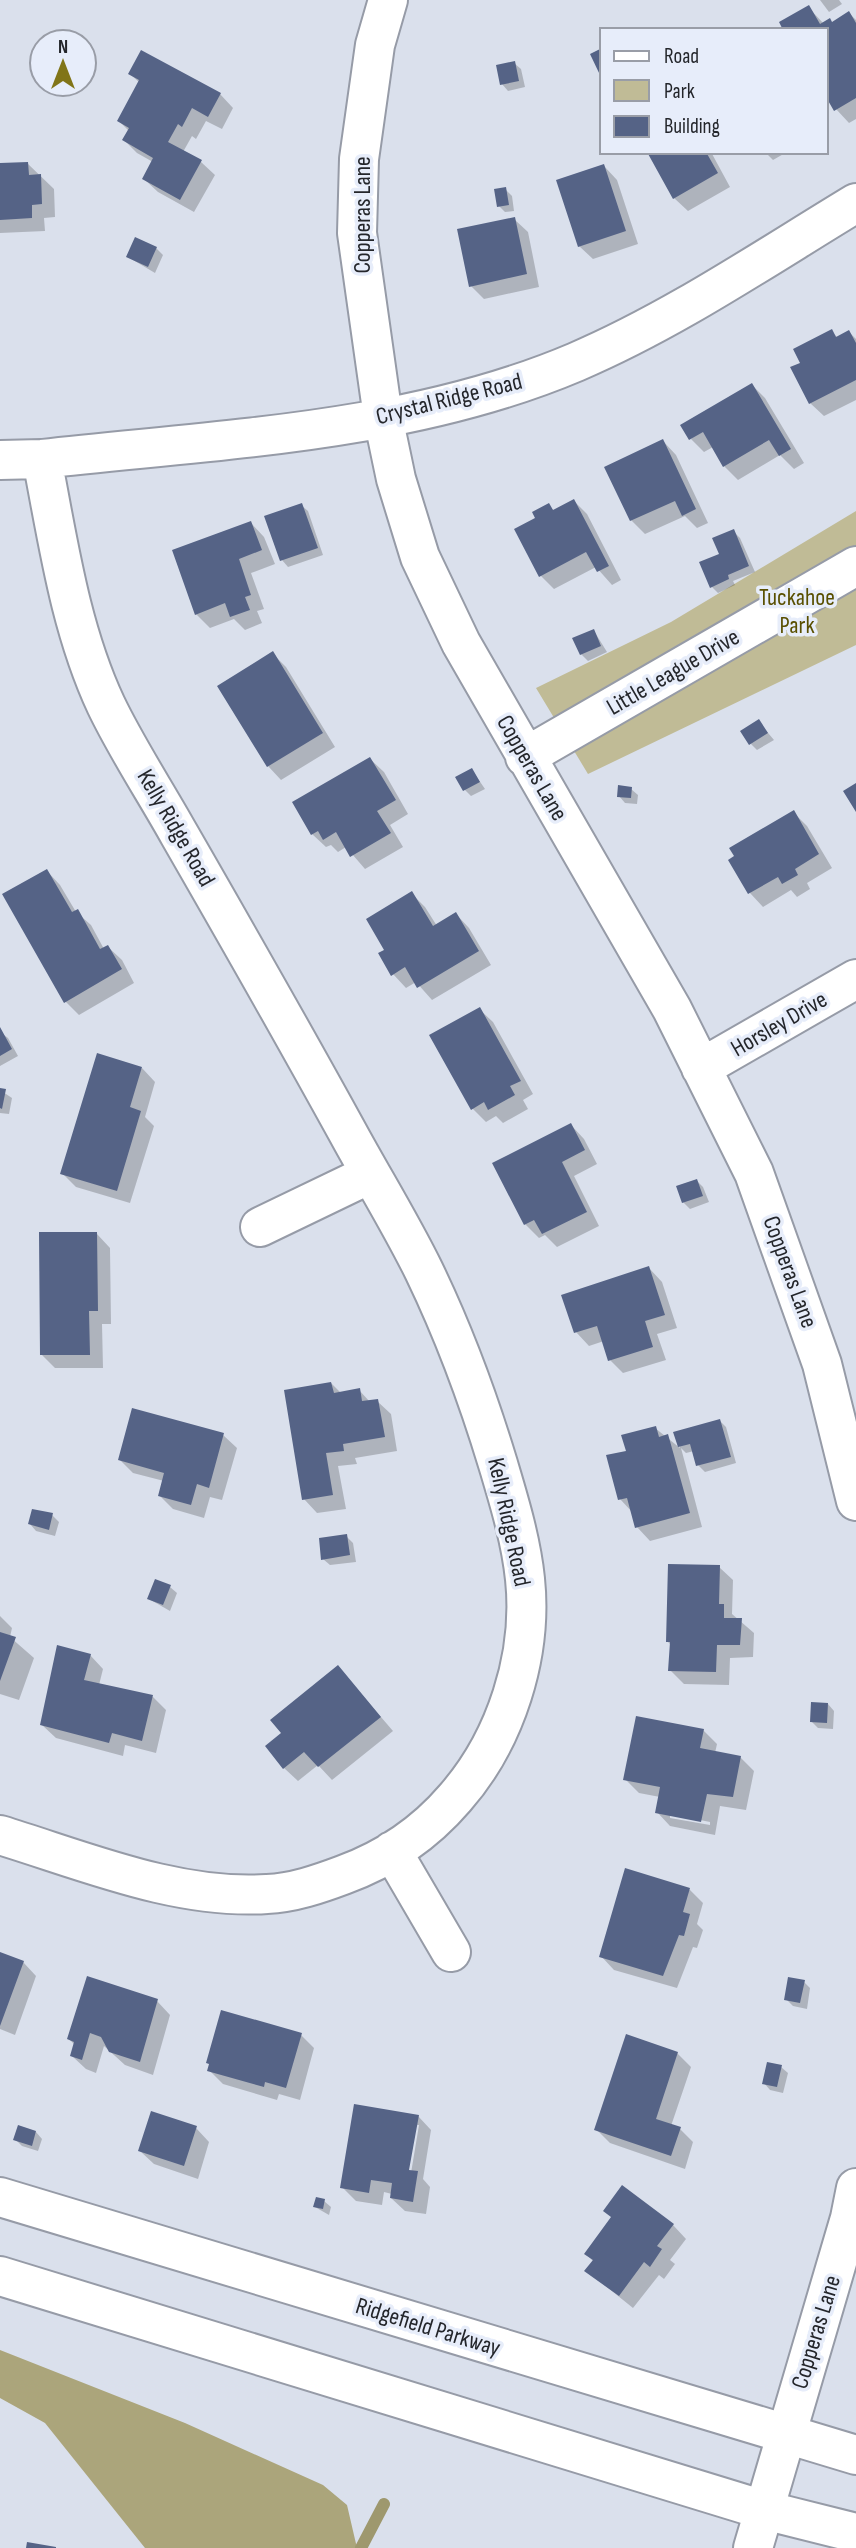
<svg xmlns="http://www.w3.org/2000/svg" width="856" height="2548" font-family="'Sofia Sans Condensed',sans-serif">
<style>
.green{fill:#c0bb96}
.forest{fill:#aba57b}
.shadow{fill:#0003;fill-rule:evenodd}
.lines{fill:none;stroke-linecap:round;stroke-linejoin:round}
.stream{stroke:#9e986e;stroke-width:12}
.building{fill:#556386}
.minor-casing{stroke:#969ba7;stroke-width:42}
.major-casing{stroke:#969ba7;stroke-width:42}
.minor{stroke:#fff;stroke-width:38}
.major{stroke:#fff;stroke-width:38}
.labels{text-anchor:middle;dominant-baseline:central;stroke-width:7;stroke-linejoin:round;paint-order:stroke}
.street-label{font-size:24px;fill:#24262b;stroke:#e7edfa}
.park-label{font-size:24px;fill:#594f00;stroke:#e7edfa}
</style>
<rect width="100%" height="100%" fill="#dae0ec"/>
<!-- green -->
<path class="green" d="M 856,511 L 856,645 L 588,774 L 536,688 L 671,622 Z"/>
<!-- forest -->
<path class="forest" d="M 0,2350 L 185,2423 L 323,2485 L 347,2505 L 357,2548 L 145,2548 L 45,2423 L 0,2398 Z"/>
<!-- shadow -->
<path class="shadow" d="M 820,0 L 839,0 L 842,4 L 829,12 Z
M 808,7 L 824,24 L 832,23 L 849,13 L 856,20 L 856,119 L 849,123 L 836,109 L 826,30 L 786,30 Z
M 514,63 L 521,69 L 525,87 L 508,91 L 502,84 Z
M 130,74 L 220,94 L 233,108 L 222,129 L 206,121 L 196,139 L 192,136 L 183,152 L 201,162 L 215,175 L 194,212 L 158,192 L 144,179 L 153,162 L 137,153 L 124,140 L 129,131 L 119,121 L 140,83 Z
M 649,152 L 711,152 L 730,187 L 688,211 L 674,198 Z
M 765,152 L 787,152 L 773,160 Z
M 27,163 L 54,189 L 55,217 L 44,218 L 45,231 L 0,233 L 0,165 Z
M 604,166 L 617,180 L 638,244 L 593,259 L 579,246 Z
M 505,189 L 512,196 L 514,211 L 505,212 L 499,206 Z
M 514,219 L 528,232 L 539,287 L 484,299 L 471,286 Z
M 156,248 L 163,255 L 155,273 L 128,257 Z
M 831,331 L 838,338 L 849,332 L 856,339 L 856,400 L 824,416 L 810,403 L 802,363 Z
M 752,385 L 765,398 L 804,463 L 794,469 L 780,455 L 738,480 L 724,466 L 713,447 L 704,452 L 691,439 Z
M 663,441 L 676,455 L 708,523 L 697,528 L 685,516 L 645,534 L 631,520 Z
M 574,501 L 587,514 L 621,580 L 612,585 L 596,567 L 554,589 L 541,576 L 537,519 L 548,505 L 554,511 Z
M 301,505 L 308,511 L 323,555 L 288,567 L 282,560 L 267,518 Z
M 251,523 L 264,537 L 275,564 L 251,573 L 264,609 L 257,611 L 262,623 L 245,630 L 234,619 L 210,628 L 196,614 Z
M 733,531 L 740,538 L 755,572 L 733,581 L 735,585 L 718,593 L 712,587 L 721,554 Z
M 594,631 L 607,652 L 588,661 L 581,654 Z
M 272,653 L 286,667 L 335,747 L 281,780 L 268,766 Z
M 758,721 L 774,740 L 757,750 L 751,744 Z
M 370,759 L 384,772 L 408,814 L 390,825 L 403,847 L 365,869 L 346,847 L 338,852 L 331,845 L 326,847 L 312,834 Z
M 472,770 L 485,789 L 471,796 L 464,789 Z
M 631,789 L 638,795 L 637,804 L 625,803 L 619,796 Z
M 793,812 L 807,826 L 832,868 L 807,883 L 810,889 L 797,897 L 791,890 L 763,907 L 750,893 Z
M 47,871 L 60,885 L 76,912 L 91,925 L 104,949 L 108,947 L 122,960 L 134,983 L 79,1015 L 65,1001 Z
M 412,894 L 425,907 L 437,926 L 456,914 L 469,928 L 491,965 L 432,1000 L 416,982 L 406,988 L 393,974 L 386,951 Z
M 479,1009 L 493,1022 L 533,1094 L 523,1100 L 528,1109 L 503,1123 L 496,1116 L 486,1122 L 472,1108 Z
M 0,1032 L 8,1038 L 18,1056 L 0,1066 Z
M 142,1068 L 155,1082 L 145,1117 L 154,1126 L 130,1203 L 76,1187 L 62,1173 Z
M 0,1090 L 12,1098 L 9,1114 L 0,1113 Z
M 571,1125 L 584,1139 L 597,1164 L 574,1176 L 599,1226 L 557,1247 L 545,1235 L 539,1238 L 525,1224 Z
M 697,1181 L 703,1187 L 709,1202 L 690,1209 L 683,1202 Z
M 97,1234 L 110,1248 L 111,1324 L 102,1324 L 103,1368 L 55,1368 L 42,1355 Z
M 649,1268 L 662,1282 L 677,1328 L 657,1334 L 666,1360 L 623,1373 L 610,1360 L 604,1341 L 589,1346 L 576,1332 Z
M 331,1383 L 341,1393 L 359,1390 L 370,1402 L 377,1401 L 391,1414 L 397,1451 L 355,1458 L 357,1464 L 338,1466 L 346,1509 L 317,1513 L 304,1499 Z
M 720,1421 L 726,1427 L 736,1463 L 705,1472 L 698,1465 L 694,1451 L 686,1453 L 681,1448 L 702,1527 L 650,1541 L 637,1527 L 633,1513 L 620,1499 L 628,1452 L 655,1428 L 680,1448 L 676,1433 Z
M 223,1435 L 237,1448 L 222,1500 L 210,1497 L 204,1518 L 173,1509 L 160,1496 L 164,1481 L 133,1473 L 120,1460 Z
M 52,1515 L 59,1522 L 55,1536 L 36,1531 L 30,1524 Z
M 346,1536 L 353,1543 L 356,1562 L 330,1565 L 323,1559 Z
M 719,1567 L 733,1580 L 732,1614 L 754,1633 L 753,1657 L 730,1658 L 729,1685 L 684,1684 L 670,1670 L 671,1645 L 668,1642 Z
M 170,1587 L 177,1593 L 170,1611 L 149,1599 Z
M 0,1616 L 12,1628 L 10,1637 L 34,1658 L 19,1700 L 0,1694 Z
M 90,1655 L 103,1669 L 99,1685 L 153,1697 L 166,1710 L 156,1753 L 125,1745 L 123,1756 L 56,1738 L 42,1725 Z
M 338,1667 L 393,1731 L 332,1780 L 318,1765 L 298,1781 L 284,1768 L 283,1733 Z
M 828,1704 L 834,1711 L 833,1729 L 818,1728 L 811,1721 Z
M 703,1730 L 717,1744 L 715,1753 L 740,1757 L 754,1771 L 746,1810 L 720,1806 L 715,1835 L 670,1826 L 657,1812 L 660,1797 L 639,1793 L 625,1779 ZM 670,1814 L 710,1822 L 710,1825 L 670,1818 Z
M 626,1870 L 690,1890 L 703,1903 L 697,1924 L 703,1930 L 697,1948 L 693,1947 L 677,1988 L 614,1970 L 601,1956 Z
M 0,1954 L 23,1962 L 36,1976 L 15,2035 L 0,2029 Z
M 804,1982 L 810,1988 L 807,2009 L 793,2006 L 786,1999 Z
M 157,2001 L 170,2015 L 153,2075 L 125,2065 L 104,2046 L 96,2073 L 86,2069 L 72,2056 L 75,2045 L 69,2039 Z
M 301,2035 L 314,2048 L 300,2100 L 279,2094 L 277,2100 L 223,2084 L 209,2070 Z
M 677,2053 L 691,2067 L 671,2126 L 680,2129 L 693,2142 L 685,2169 L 610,2143 L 596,2129 Z
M 781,2067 L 788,2073 L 783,2093 L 770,2090 L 764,2083 Z
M 418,2116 L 431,2130 L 423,2179 L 430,2187 L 426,2214 L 405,2211 L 391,2198 L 392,2194 L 384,2192 L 382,2205 L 356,2201 L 342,2187 ZM 415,2125 L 419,2125 L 410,2179 L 406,2178 Z
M 196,2128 L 209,2142 L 198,2179 L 154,2164 L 140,2151 Z
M 36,2132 L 42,2139 L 38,2151 L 22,2146 L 15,2139 Z
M 324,2201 L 331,2207 L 329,2215 L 315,2207 Z
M 673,2225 L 686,2239 L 670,2260 L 675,2264 L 664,2279 L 659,2275 L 633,2308 L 587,2271 L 594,2262 L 586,2254 Z"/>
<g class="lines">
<!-- stream -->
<path class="stream" d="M 361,2548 L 384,2504"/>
</g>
<!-- building -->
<path class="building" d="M 809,5 L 820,24 L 830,18 L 832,22 L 849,11 L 856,23 L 856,98 L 834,111 L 826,97 L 826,30 L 783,30 L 779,22 Z
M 602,48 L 602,74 L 600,75 L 590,54 Z
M 141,50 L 221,93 L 208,117 L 192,108 L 182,127 L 178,124 L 168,142 L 202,160 L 180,200 L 142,179 L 153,158 L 122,140 L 129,128 L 117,121 L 139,80 L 128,74 Z
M 515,61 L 519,81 L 500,85 L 496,65 Z
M 647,152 L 706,152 L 718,173 L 673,199 Z
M 28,162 L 29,175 L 41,174 L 42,204 L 32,205 L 32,218 L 0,220 L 0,163 Z
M 604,164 L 626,231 L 578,247 L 556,180 Z
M 506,187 L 509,205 L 497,207 L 494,189 Z
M 515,217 L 527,274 L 469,287 L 457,229 Z
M 135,237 L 157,247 L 148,267 L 126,257 Z
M 832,329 L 836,337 L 849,330 L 856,343 L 856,380 L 809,404 L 790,367 L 800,363 L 793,349 Z
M 752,383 L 791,449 L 779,456 L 769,440 L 723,467 L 703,432 L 689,440 L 680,425 Z
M 663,439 L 696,509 L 682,516 L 675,501 L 630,521 L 604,467 Z
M 574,499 L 609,566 L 597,572 L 586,552 L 539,577 L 514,529 L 535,518 L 532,512 L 549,503 L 553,510 Z
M 302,503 L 318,548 L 280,561 L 264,516 Z
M 251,521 L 262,550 L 239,559 L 251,595 L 245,597 L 250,610 L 230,617 L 225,603 L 195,615 L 172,550 Z
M 734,529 L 749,566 L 728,575 L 729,579 L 710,588 L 699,562 L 719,554 L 712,538 Z
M 594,629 L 601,646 L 580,655 L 572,638 Z
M 273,651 L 323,733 L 267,767 L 217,686 Z
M 759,719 L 768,733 L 749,745 L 740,731 Z
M 370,757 L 396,800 L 377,811 L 391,833 L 350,857 L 336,832 L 323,840 L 318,831 L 311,835 L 292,802 Z
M 472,768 L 480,782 L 463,791 L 455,777 Z
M 856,783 L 856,812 L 843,791 Z
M 618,785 L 632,787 L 631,798 L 617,797 Z
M 794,810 L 819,854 L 795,869 L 798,875 L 782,884 L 778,877 L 748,894 L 728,860 L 734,856 L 729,848 Z
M 47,869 L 72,912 L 78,909 L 100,949 L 108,945 L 122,969 L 64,1003 L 2,894 Z
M 412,891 L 433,926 L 456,912 L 479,951 L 417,988 L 405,967 L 391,976 L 378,953 L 384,950 L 366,919 Z
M 480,1007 L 521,1081 L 510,1086 L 515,1095 L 488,1110 L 484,1102 L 471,1110 L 429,1035 Z
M 0,1027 L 12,1049 L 0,1056 Z
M 97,1053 L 142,1067 L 130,1107 L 141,1111 L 117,1191 L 60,1174 Z
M 0,1088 L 6,1089 L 2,1109 L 0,1108 Z
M 571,1123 L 585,1150 L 562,1162 L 587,1212 L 542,1234 L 534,1220 L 524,1225 L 492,1163 Z
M 697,1179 L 703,1196 L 682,1203 L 676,1186 Z
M 39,1232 L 97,1232 L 98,1311 L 89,1311 L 90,1355 L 40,1355 Z
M 649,1266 L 665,1315 L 645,1321 L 653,1347 L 608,1361 L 597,1326 L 574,1333 L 561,1295 Z
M 331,1382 L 334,1393 L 360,1388 L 362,1401 L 378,1399 L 385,1437 L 343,1444 L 344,1451 L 326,1453 L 333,1495 L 302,1500 L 284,1390 Z
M 132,1408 L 224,1433 L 209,1488 L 197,1484 L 191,1505 L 158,1496 L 164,1473 L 118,1460 Z
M 720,1419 L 731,1457 L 696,1466 L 690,1444 L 678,1447 L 673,1432 Z
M 656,1426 L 659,1437 L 668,1434 L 690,1513 L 635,1528 L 627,1498 L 618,1500 L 606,1455 L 626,1451 L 621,1435 Z
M 32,1509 L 53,1513 L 49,1530 L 28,1524 Z
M 347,1534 L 350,1555 L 321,1560 L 319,1538 Z
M 668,1564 L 720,1565 L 719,1604 L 724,1604 L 724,1618 L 742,1618 L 740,1645 L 717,1645 L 716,1672 L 668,1671 L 670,1642 L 666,1642 Z
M 155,1579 L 171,1585 L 163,1605 L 147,1599 Z
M 0,1632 L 16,1637 L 0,1681 Z
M 57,1645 L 91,1654 L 84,1680 L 153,1695 L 142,1741 L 112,1733 L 109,1743 L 40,1725 Z
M 338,1665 L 381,1717 L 318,1767 L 304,1752 L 283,1769 L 265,1746 L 281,1733 L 270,1720 Z
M 811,1702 L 828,1703 L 827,1723 L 810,1722 Z
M 636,1716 L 704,1729 L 700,1748 L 741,1756 L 733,1797 L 707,1794 L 701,1822 L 655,1813 L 660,1787 L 623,1780 Z
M 625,1868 L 690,1888 L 683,1912 L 690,1914 L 684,1936 L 679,1935 L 663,1976 L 599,1957 Z
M 0,1952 L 24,1961 L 0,2026 Z
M 87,1976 L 158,1999 L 140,2062 L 109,2052 L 101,2037 L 90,2033 L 82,2060 L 70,2056 L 74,2042 L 67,2039 Z
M 788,1977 L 805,1980 L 800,2003 L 784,2000 Z
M 221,2010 L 302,2033 L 286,2088 L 265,2082 L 264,2087 L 207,2071 L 209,2064 L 206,2063 Z
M 626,2034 L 678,2052 L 656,2119 L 681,2127 L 671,2156 L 594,2130 Z
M 767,2062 L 782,2065 L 777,2087 L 762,2084 Z
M 354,2104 L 419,2115 L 409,2170 L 418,2171 L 413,2202 L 390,2198 L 392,2183 L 371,2180 L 369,2193 L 340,2188 Z
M 151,2111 L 197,2126 L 184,2166 L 138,2151 Z
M 18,2125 L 36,2131 L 32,2146 L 13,2140 Z
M 622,2185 L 674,2224 L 657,2246 L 662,2249 L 650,2267 L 644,2262 L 619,2296 L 584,2271 L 593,2260 L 584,2254 L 611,2217 L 603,2211 Z
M 316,2197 L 325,2199 L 323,2209 L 313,2207 Z
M 27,2542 L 56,2547 L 56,2548 L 26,2548 Z"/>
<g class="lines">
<!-- minor casing -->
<g class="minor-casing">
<path id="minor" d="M 388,0 L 375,45 L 359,159 L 357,233 L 383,417 L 396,479 L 420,557 L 461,643 L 672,1009 L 754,1173 L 822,1364 L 856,1501
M 0,460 L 42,459 C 220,439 409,433 576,362 C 674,320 765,258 856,203
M 525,757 L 856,566
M 701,1068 L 856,979
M 260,1227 L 370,1174
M 0,1835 C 85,1861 177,1900 267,1894 C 293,1893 319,1884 343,1875 C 387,1859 425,1833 455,1798 C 506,1740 533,1655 525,1579 C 521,1540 509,1501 498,1464 C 478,1398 454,1333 424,1271 C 401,1224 373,1179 348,1133 C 293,1033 236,933 179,834 C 155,791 127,749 106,705 C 70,628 58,541 42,459
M 392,1851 L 451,1952
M 753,2548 L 850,2218 L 856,2188"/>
</g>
<!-- major casing -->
<g class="major-casing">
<path id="major" d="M 0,2197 L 856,2455
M 0,2276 L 764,2510 L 856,2533"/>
</g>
<!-- minor -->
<use href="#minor" class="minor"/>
<!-- major -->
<use href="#major" class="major"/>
</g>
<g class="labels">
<!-- street labels -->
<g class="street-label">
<text transform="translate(362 215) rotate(-90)">Copperas Lane</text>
<text transform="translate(449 399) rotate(-14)">Crystal Ridge Road</text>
<text transform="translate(673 672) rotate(-30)">Little League Drive</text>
<text transform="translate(532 768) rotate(60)">Copperas Lane</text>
<text transform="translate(176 828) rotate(60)">Kelly Ridge Road</text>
<text transform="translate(779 1024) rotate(-30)">Horsley Drive</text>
<text transform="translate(790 1272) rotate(70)">Copperas Lane</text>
<text transform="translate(509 1522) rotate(78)">Kelly Ridge Road</text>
<text transform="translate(428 2327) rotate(17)">Ridgefield Parkway</text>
<text transform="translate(816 2332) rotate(-73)">Copperas Lane</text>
</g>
<!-- park labels -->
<g class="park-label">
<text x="797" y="597">Tuckahoe<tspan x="797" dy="28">Park</tspan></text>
</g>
</g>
<!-- legend -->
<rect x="600" y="28" width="228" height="126" fill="#e7edfa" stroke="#999da7" stroke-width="2"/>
<rect x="614" y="51" width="35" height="10" fill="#ffffff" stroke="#999da7" stroke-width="2"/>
<text x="664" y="63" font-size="21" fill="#24262b">Road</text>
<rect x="614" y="80" width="35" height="21" fill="#c0bb96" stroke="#999da7" stroke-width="2"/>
<text x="664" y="98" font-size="21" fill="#24262b">Park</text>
<rect x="614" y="116" width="35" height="21" fill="#556386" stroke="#999da7" stroke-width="2"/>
<text x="664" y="133" font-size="21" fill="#24262b">Building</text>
<!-- north arrow -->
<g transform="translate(63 63)"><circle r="33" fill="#e7edfa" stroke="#999da7" stroke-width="2"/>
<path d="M0-5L12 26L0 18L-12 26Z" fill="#817518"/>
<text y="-10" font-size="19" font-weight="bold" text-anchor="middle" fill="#24262b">N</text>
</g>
</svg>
